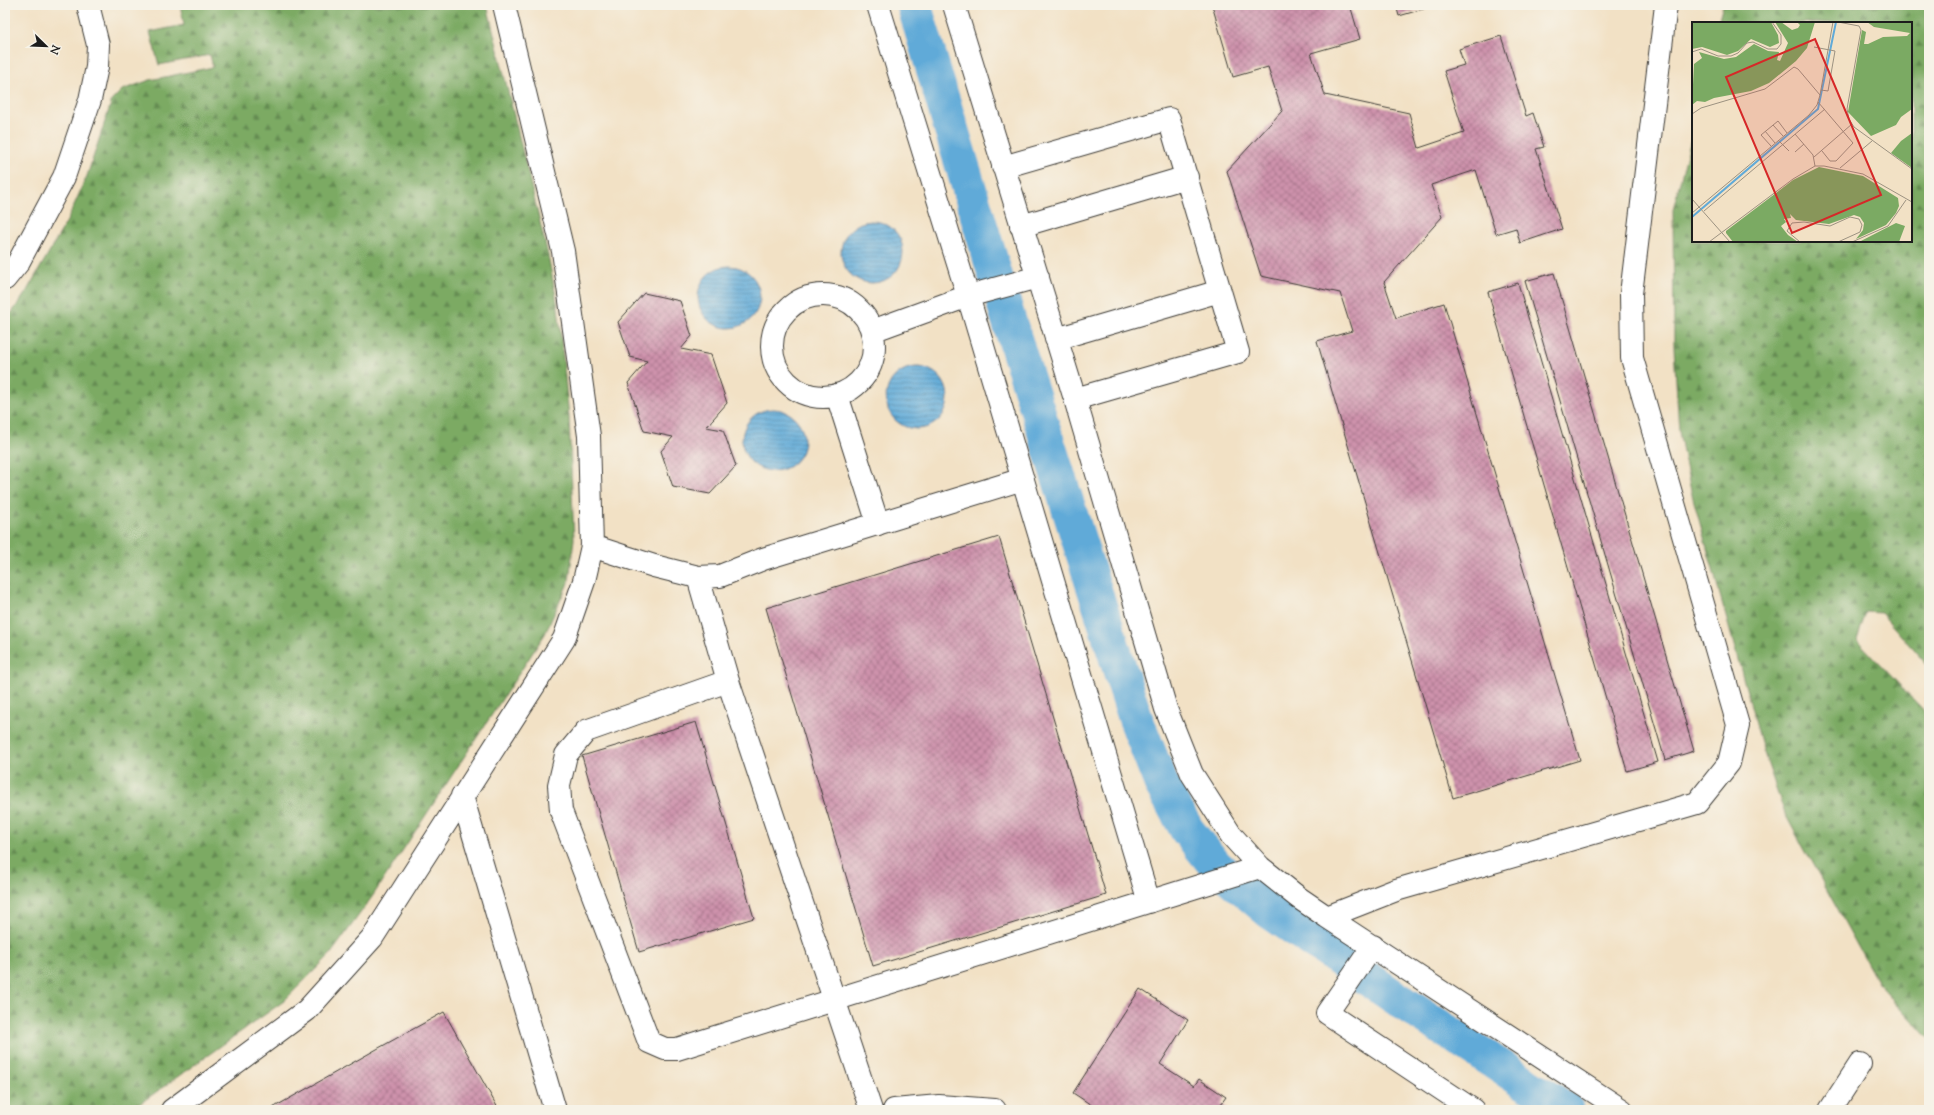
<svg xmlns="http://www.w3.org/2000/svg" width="1934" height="1115" font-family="'Sorts Mill Goudy',serif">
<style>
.forest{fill:url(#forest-firs);stroke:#4c6340}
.water{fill:url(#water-rules);stroke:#3e637a}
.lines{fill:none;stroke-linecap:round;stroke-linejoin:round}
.canal{stroke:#60aad8;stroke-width:35}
.building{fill:url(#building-cross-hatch)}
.minor-casing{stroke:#3c3a35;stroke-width:24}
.minor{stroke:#fff;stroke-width:22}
.inset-river{fill:none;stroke:#60aad8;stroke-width:2}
.inset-road{fill:none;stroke:#9c9281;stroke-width:1}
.view{fill:#d62828;fill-opacity:0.15;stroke:#d62828;stroke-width:2}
.inset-edge{fill:none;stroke:#1c1c1c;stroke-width:2}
</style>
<defs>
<pattern id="forest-firs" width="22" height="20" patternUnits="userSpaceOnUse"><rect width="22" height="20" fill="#7baa63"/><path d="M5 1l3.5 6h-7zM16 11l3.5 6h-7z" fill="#648a51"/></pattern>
<pattern id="water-rules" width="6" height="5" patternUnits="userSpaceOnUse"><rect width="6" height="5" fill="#60aad8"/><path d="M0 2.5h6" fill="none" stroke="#4e8aae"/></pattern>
<pattern id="building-cross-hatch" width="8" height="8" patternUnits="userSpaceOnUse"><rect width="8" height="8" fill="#ce92ac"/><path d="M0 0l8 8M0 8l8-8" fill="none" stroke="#a6768b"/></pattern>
</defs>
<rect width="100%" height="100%" fill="#f7f3e8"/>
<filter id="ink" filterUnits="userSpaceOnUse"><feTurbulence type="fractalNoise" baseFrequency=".025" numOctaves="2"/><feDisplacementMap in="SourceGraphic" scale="8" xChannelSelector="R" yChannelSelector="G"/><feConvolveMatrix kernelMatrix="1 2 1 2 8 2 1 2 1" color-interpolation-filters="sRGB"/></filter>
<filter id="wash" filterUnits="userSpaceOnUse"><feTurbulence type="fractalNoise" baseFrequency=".012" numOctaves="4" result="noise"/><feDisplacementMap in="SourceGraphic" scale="16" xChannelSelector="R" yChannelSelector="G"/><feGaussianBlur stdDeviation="0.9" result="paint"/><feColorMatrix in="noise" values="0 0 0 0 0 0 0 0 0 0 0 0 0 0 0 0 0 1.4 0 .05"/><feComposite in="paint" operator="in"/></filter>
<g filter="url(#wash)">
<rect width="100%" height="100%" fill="#f2e1c5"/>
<!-- forest -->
<path class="forest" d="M 180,5 L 487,5 L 548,255 L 558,307 L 569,417 L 574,539 L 569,581 L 545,634 L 372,897 L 330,955 L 284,1001 L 131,1110 L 5,1110 L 5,322 L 25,294 L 67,221 L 87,176 L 112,100 L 122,90 L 150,80 L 213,67 L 210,55 L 159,65 L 150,32 L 184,25 Z
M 1723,5 L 1929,5 L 1929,667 L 1881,613 L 1866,612 L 1857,640 L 1929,716 L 1929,1039 L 1879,985 L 1785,814 L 1764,753 L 1691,491 L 1679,432 L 1674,347 L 1673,209 L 1693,131 L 1693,241 L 1911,241 L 1911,23 L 1718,23 Z"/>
<!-- water -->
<path class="water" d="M841 252a31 31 0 1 1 62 0a31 31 0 1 1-62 0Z
M698 297a31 31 0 1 1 62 0a31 31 0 1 1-62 0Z
M886 398a31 31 0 1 1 62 0a31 31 0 1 1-62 0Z
M742 440a31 31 0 1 1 62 0a31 31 0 1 1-62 0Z"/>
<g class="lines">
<!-- canal -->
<path class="canal" d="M 914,5 L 1010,324 L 1135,717 L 1161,783 L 1187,830 L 1216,866 L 1269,911 L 1402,1002 L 1567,1110"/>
</g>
<g id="blocks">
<!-- building -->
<path class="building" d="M 1212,5 L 1350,5 L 1360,39 L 1311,53 L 1325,95 L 1409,113 L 1419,148 L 1464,133 L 1444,71 L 1464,65 L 1459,49 L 1501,36 L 1526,116 L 1533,113 L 1544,147 L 1536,149 L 1562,229 L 1520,243 L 1516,228 L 1496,234 L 1476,170 L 1431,185 L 1442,217 L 1384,282 L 1396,318 L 1444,303 L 1580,760 L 1453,798 L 1317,341 L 1352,331 L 1340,293 L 1261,276 L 1227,171 L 1282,111 L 1268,67 L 1233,77 Z
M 1396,5 L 1429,5 L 1430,7 L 1399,16 Z
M 1554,273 L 1694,751 L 1665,760 L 1525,281 Z
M 1518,283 L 1658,762 L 1627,771 L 1488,292 Z
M 644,293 L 680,301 L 692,336 L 681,349 L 711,355 L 727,403 L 706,427 L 723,430 L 736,466 L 710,494 L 673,487 L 661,451 L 673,437 L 644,431 L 628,383 L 647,361 L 630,357 L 618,322 Z
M 999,537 L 1106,895 L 873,966 L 766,608 Z
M 696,722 L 754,918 L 639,952 L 582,756 Z
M 1140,989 L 1188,1020 L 1160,1064 L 1194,1086 L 1199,1079 L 1226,1097 L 1221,1104 L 1230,1110 L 1099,1110 L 1073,1093 Z
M 444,1012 L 499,1110 L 269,1110 L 377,1049 Z
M 1929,1103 L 1929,1110 L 1924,1110 Z"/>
</g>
</g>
<g filter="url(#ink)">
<use href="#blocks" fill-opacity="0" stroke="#3c3a35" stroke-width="1"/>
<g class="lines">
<!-- minor casing -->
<g class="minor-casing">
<path id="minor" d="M 878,5 L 968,296 L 1149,902
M 954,5 L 1075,399 L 1166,709 L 1192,774 L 1231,835 L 1260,867 L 1299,898 L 1327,917
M 1003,167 L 1169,119 L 1238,352 L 1075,399
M 1021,226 L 1187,177
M 5,279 L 18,263 L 64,177 L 90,100 L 97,67 L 98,45 L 88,5
M772 346a51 51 0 1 1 102 0a51 51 0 1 1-102 0Z
M 872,331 L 968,296 L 1038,277
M 1056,339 L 1220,291
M 837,395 L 878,524
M 592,546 L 654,566 L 698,577 L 720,576 L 763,559 L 1023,479
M 698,577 L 728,681 L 871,1110
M 728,681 L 586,731 L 566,755 L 559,785 L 561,811 L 649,1042 L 665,1049 L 677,1049 L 1260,867
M 462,796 L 555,1110
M 1373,946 L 1327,1013 L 1473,1110
M 172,1110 L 307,1010 L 372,938 L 564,639 L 584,581 L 592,546 L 589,436 L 563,251 L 504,5
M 894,1110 L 939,1106 L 995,1110
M 1622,1110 L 1327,917 L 1396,890 L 1697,803 L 1729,763 L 1738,725 L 1632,358 L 1631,294 L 1666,5
M 1830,1110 L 1860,1064"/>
</g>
<!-- minor -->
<use href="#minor" class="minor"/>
</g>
</g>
<!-- overview -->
<g transform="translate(1692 22)">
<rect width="220" height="220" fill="#f2e1c5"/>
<path d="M 0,0 L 79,0 L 86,13 L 87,21 L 78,25 L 59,17 L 46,29 L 35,33 L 10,25 L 0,27 ZM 83,0 L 89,0 L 100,8 L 106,6 L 108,3 L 105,0 L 123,0 L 115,26 L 104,39 L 77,61 L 59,69 L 22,76 L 13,80 L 5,79 L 0,83 L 2,42 L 10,36 L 7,30 L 32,37 L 44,35 L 62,22 L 76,29 L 87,30 L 85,38 L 88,39 L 96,21 ZM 175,0 L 220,0 L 220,87 L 209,95 L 204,103 L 179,114 L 156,90 L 170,8 L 174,10 L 172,22 L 176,22 L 191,15 L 215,14 L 218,11 L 182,5 ZM 220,111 L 220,146 L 199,131 L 209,119 ZM 127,145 L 171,154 L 206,176 L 207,184 L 204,191 L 194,203 L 164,217 L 171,208 L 172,201 L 168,195 L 162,193 L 137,202 L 104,198 L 98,192 L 99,196 L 92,197 L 94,200 L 89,204 L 96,213 L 106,220 L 41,220 L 34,211 L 34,209 L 101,158 ZM 204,201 L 213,204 L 207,220 L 167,220 Z" fill="#7baa63"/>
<path class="inset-river" d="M 0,195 L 126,87 L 144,0"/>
<path class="inset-road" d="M 146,0 L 167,4 L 169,8 L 155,87 L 157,97 L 162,105 L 220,147M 122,25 L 143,29 L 136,69 L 129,68M 0,30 L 9,27 L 26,34 L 39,34 L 46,31 L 55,21 L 61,20 L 76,27 L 85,27 L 89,22 L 89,13 L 80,0M 126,80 L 161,121 L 144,139 L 138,139 L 130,129M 0,92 L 9,86 L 73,67 L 102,45 L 106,47 L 128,73 L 141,0M 81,103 L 91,114M 73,109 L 83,121M 103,112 L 121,133 L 123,144M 86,118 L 97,129M 79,124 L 69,113 L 86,99 L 95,111M 103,130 L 112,122M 122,135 L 160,102M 148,146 L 180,119M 0,177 L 38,220M 12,189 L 133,87M 0,191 L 117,93 L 125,83 L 128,73M 17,220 L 101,157 L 123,144 L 132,144 L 171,152 L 220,180M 108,220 L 95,209 L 100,201 L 112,200 L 138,204 L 158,195 L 167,197 L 170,203 L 168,210 L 146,220M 160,220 L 196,204 L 214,178"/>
<path class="view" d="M 123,17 L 189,173 L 100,211 L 34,55 Z"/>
<rect width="220" height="220" class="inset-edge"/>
</g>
<!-- margin -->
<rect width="1934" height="1115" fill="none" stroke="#f7f3e8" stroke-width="20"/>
<!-- north arrow -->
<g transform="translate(46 46) rotate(113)" stroke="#f7f3e8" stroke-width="3" paint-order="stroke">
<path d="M0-3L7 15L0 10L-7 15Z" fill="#1c1c1c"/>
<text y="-6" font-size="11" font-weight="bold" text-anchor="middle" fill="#1c1c1c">N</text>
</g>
</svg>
